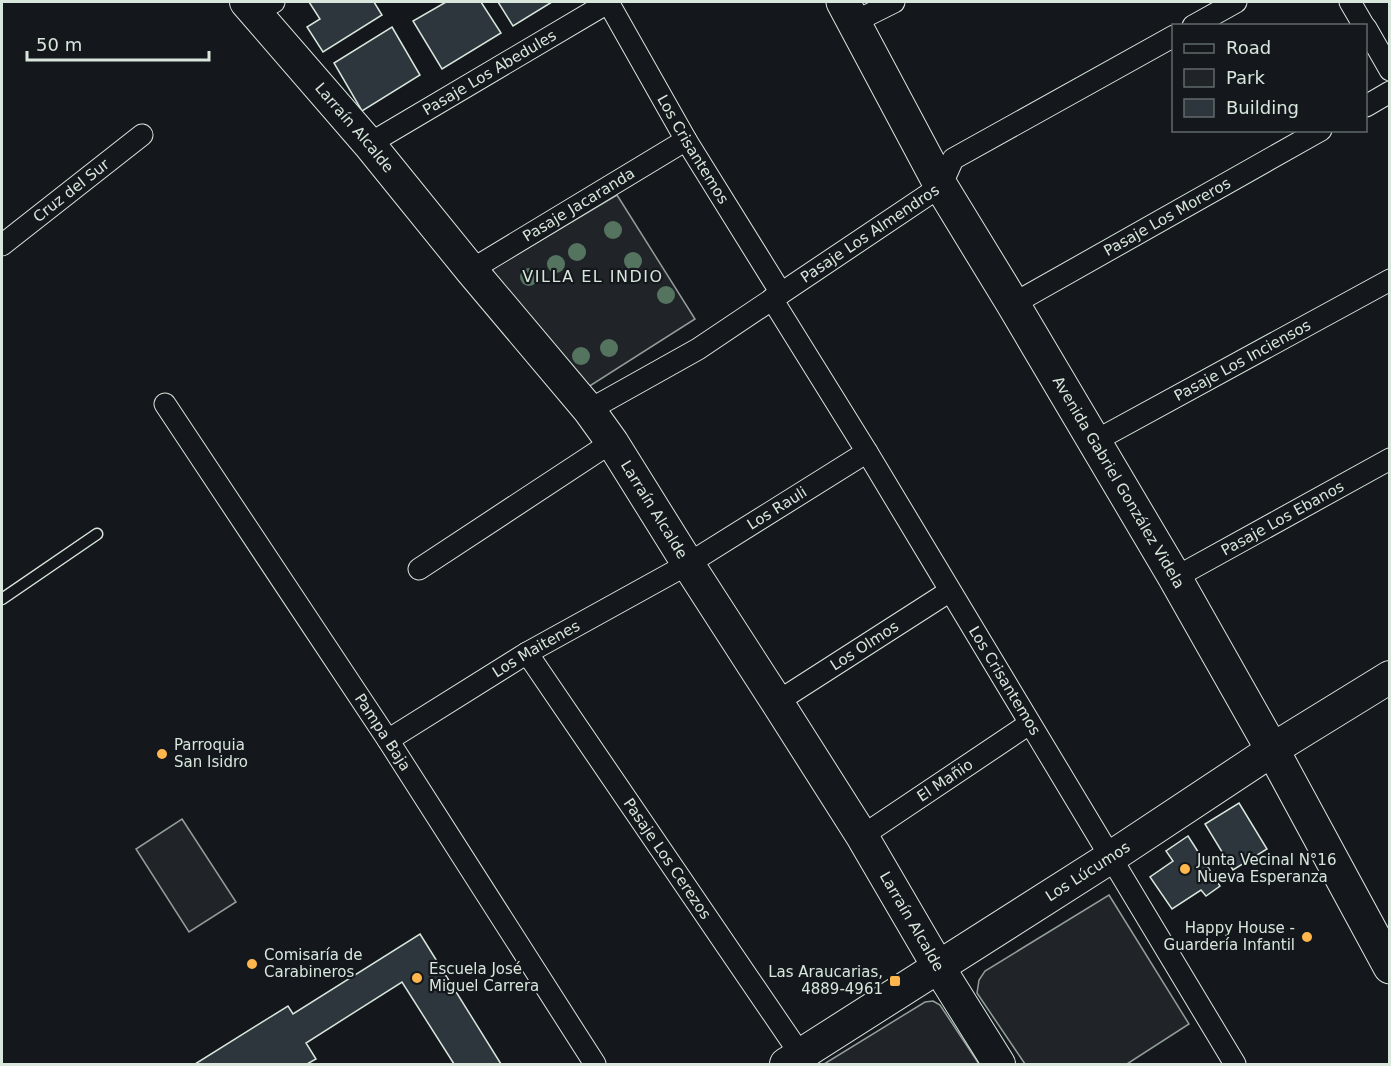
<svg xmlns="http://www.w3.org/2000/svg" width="1391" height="1066" font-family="'DejaVu Sans',sans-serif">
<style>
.green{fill:#202428;stroke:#939e99;stroke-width:1.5}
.building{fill:#2c363c;stroke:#d8e6dc;stroke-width:1.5}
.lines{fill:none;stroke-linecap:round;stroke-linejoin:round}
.lane-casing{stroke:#d8e6dc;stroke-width:13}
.street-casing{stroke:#d8e6dc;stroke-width:23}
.secondary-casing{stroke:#d8e6dc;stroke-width:34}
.primary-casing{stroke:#d8e6dc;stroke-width:35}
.lane{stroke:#14181c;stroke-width:10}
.street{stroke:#14181c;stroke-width:21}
.secondary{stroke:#14181c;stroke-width:32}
.primary{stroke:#14181c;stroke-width:33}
.tree{fill:#55745f}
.poi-dot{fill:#ffb74d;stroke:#14181c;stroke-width:2}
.labels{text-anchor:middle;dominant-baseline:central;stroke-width:4.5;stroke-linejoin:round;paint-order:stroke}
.street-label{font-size:15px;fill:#d8e6dc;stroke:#14181c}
.poi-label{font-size:15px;fill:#d8e6dc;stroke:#14181c;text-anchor:start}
.neighbourhood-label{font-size:16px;letter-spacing:1.5px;fill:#d8e6dc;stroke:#14181c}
</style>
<rect width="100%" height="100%" fill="#14181c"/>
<!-- green -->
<path class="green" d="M 617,195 L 695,319 L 585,389 L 489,271 Z
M 182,819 L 236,902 L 189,932 L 136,849 Z
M 1109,895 L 1189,1024 L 1127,1064 L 1025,1064 L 977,993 L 979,980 L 985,971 Z
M 933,1001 L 940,1005 L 979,1064 L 824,1064 L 925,1002 Z"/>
<!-- building -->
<path class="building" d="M 309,2 L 374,2 L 382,15 L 323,52 L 307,27 L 320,19 Z
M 446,2 L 481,2 L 501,33 L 442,69 L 413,21 Z
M 498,2 L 552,2 L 513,26 Z
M 392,27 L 420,75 L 362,111 L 334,63 Z
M 1239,803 L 1267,849 L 1233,870 L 1205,824 Z
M 1188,836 L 1220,886 L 1206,896 L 1201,890 L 1172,909 L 1150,877 L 1173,861 L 1166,851 Z
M 420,934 L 501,1064 L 454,1064 L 402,982 L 306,1043 L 316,1059 L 307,1064 L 195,1064 L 288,1006 L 293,1014 Z"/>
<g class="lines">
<!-- lane casing -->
<g class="lane-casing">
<path id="lane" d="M 2,599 L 97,534"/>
</g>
<!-- street casing -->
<g class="street-casing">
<g id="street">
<path id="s1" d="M 608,2 L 686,140 L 781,293"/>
<path d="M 1350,2 L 1364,26"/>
<path d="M 256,12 L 274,2"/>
<path d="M 854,22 L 894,2"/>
<path d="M 1193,26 L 1236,2"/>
<path d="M 1366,28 L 1390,70"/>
<path d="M 1366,106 L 1390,92"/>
<path id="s2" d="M 369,144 L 609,2"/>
<path id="s3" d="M 2,245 L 142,135"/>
<path id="s4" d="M 471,270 L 686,140"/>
<path id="s5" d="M 772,299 L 867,452 L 1235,1064"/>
<path id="s6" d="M 1013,304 L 1321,130"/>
<path id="s7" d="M 165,404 L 388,740 L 595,1064"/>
<path id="s8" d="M 589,410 L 698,349 L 941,186 L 953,159 L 1174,36"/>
<path id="s9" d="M 1095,441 L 1390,280"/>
<path d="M 419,569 L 612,442"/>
<path id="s10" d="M 1174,576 L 1189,570 L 1390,459"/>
<path id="s11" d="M 527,653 L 807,1064"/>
<path id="s12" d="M 777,702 L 950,591"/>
<path id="s13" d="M 388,740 L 527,653 L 688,564 L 867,452"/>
<path id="s14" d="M 862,836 L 1029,724"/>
</g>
</g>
<!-- secondary casing -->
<g class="secondary-casing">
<g id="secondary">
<path id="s15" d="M 246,2 L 369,144 L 471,270 L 589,410 L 612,442 L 688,564 L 777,702 L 862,836 L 939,968 L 999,1064"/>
<path id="s16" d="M 786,1064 L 1111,857 L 1286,741 L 1390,677"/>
</g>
</g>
<!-- primary casing -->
<g class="primary-casing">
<g id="primary">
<path id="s17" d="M 843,2 L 941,186 L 1013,304 L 1174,576 L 1273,751 L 1390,967"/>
</g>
</g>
<!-- lane -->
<use href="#lane" class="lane"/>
<!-- street -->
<use href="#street" class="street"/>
<!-- secondary -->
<use href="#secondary" class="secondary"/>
<!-- primary -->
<use href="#primary" class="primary"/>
</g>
<!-- trees -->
<g class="tree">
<circle cx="613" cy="230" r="9"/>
<circle cx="577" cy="252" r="9"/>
<circle cx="633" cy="261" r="9"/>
<circle cx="556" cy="264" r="9"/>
<circle cx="529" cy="277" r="9"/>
<circle cx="666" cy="295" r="9"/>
<circle cx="609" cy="348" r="9"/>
<circle cx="581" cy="356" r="9"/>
</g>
<!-- markers -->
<g class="poi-dot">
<circle cx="162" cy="754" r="6"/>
<circle cx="1185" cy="869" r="6"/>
<circle cx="1307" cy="937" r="6"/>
<circle cx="252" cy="964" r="6"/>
<circle cx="417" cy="978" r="6"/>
<rect x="889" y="975" width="12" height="12" rx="3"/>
</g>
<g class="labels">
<!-- street labels -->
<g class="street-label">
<text stroke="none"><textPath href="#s2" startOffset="140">Pasaje Los Abedules</textPath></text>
<text stroke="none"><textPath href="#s15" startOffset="166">Larraín Alcalde</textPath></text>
<text stroke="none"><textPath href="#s1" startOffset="170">Los Crisantemos</textPath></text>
<text stroke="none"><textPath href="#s3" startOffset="88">Cruz del Sur</textPath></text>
<text stroke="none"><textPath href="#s4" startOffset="126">Pasaje Jacaranda</textPath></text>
<text stroke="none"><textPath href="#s6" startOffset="177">Pasaje Los Moreros</textPath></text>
<text stroke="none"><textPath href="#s8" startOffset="332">Pasaje Los Almendros</textPath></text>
<text stroke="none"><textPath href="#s9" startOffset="168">Pasaje Los Inciensos</textPath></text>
<text stroke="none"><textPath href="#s17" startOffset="554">Avenida Gabriel González Videla</textPath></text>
<text stroke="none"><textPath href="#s13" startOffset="453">Los Rauli</textPath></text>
<text stroke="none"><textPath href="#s15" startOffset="652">Larraín Alcalde</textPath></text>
<text stroke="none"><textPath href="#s10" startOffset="123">Pasaje Los Ebanos</textPath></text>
<text stroke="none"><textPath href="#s12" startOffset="104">Los Olmos</textPath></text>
<text stroke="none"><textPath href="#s13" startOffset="174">Los Maitenes</textPath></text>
<text stroke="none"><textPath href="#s5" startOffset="447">Los Crisantemos</textPath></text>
<text stroke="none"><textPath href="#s7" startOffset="394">Pampa Baja</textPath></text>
<text stroke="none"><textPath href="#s14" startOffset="100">El Mañio</textPath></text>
<text stroke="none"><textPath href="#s11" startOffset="249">Pasaje Los Cerezos</textPath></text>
<text stroke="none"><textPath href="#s16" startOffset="358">Los Lúcumos</textPath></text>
<text stroke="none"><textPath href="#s15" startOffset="1138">Larraín Alcalde</textPath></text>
</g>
<!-- poi labels -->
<g class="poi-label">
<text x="174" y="745">Parroquia<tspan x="174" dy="17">San Isidro</tspan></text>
<text x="1197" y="860">Junta Vecinal N°16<tspan x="1197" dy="17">Nueva Esperanza</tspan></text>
<text x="1295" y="928" text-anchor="end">Happy House -<tspan x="1295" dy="17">Guardería Infantil</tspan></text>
<text x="264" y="955">Comisaría de<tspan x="264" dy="17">Carabineros</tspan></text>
<text x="429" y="969">Escuela José<tspan x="429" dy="17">Miguel Carrera</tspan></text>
<text x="883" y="972" text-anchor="end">Las Araucarias,<tspan x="883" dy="17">4889-4961</tspan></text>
</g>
<!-- neighbourhood labels -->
<g class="neighbourhood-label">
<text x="593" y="276">VILLA EL INDIO</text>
</g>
</g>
<!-- border -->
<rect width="1391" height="1066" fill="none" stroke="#d8e6dc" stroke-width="6"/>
<!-- legend -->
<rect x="1172" y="24" width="195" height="108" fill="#14181c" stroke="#626a69" stroke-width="1.5"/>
<rect x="1184" y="44" width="30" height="9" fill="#14181c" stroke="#626a69" stroke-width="1.5"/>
<text x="1226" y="54" font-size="18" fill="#d8e6dc">Road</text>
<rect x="1184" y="69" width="30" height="18" fill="#202428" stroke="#626a69" stroke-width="1.5"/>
<text x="1226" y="84" font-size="18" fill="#d8e6dc">Park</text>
<rect x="1184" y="99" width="30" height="18" fill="#2c363c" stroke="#626a69" stroke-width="1.5"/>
<text x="1226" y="114" font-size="18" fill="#d8e6dc">Building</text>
<!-- scale -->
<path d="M27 51v9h182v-9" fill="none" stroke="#d8e6dc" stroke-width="3"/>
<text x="36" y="51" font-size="18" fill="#d8e6dc" stroke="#14181c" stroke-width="4.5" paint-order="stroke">50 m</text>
</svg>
